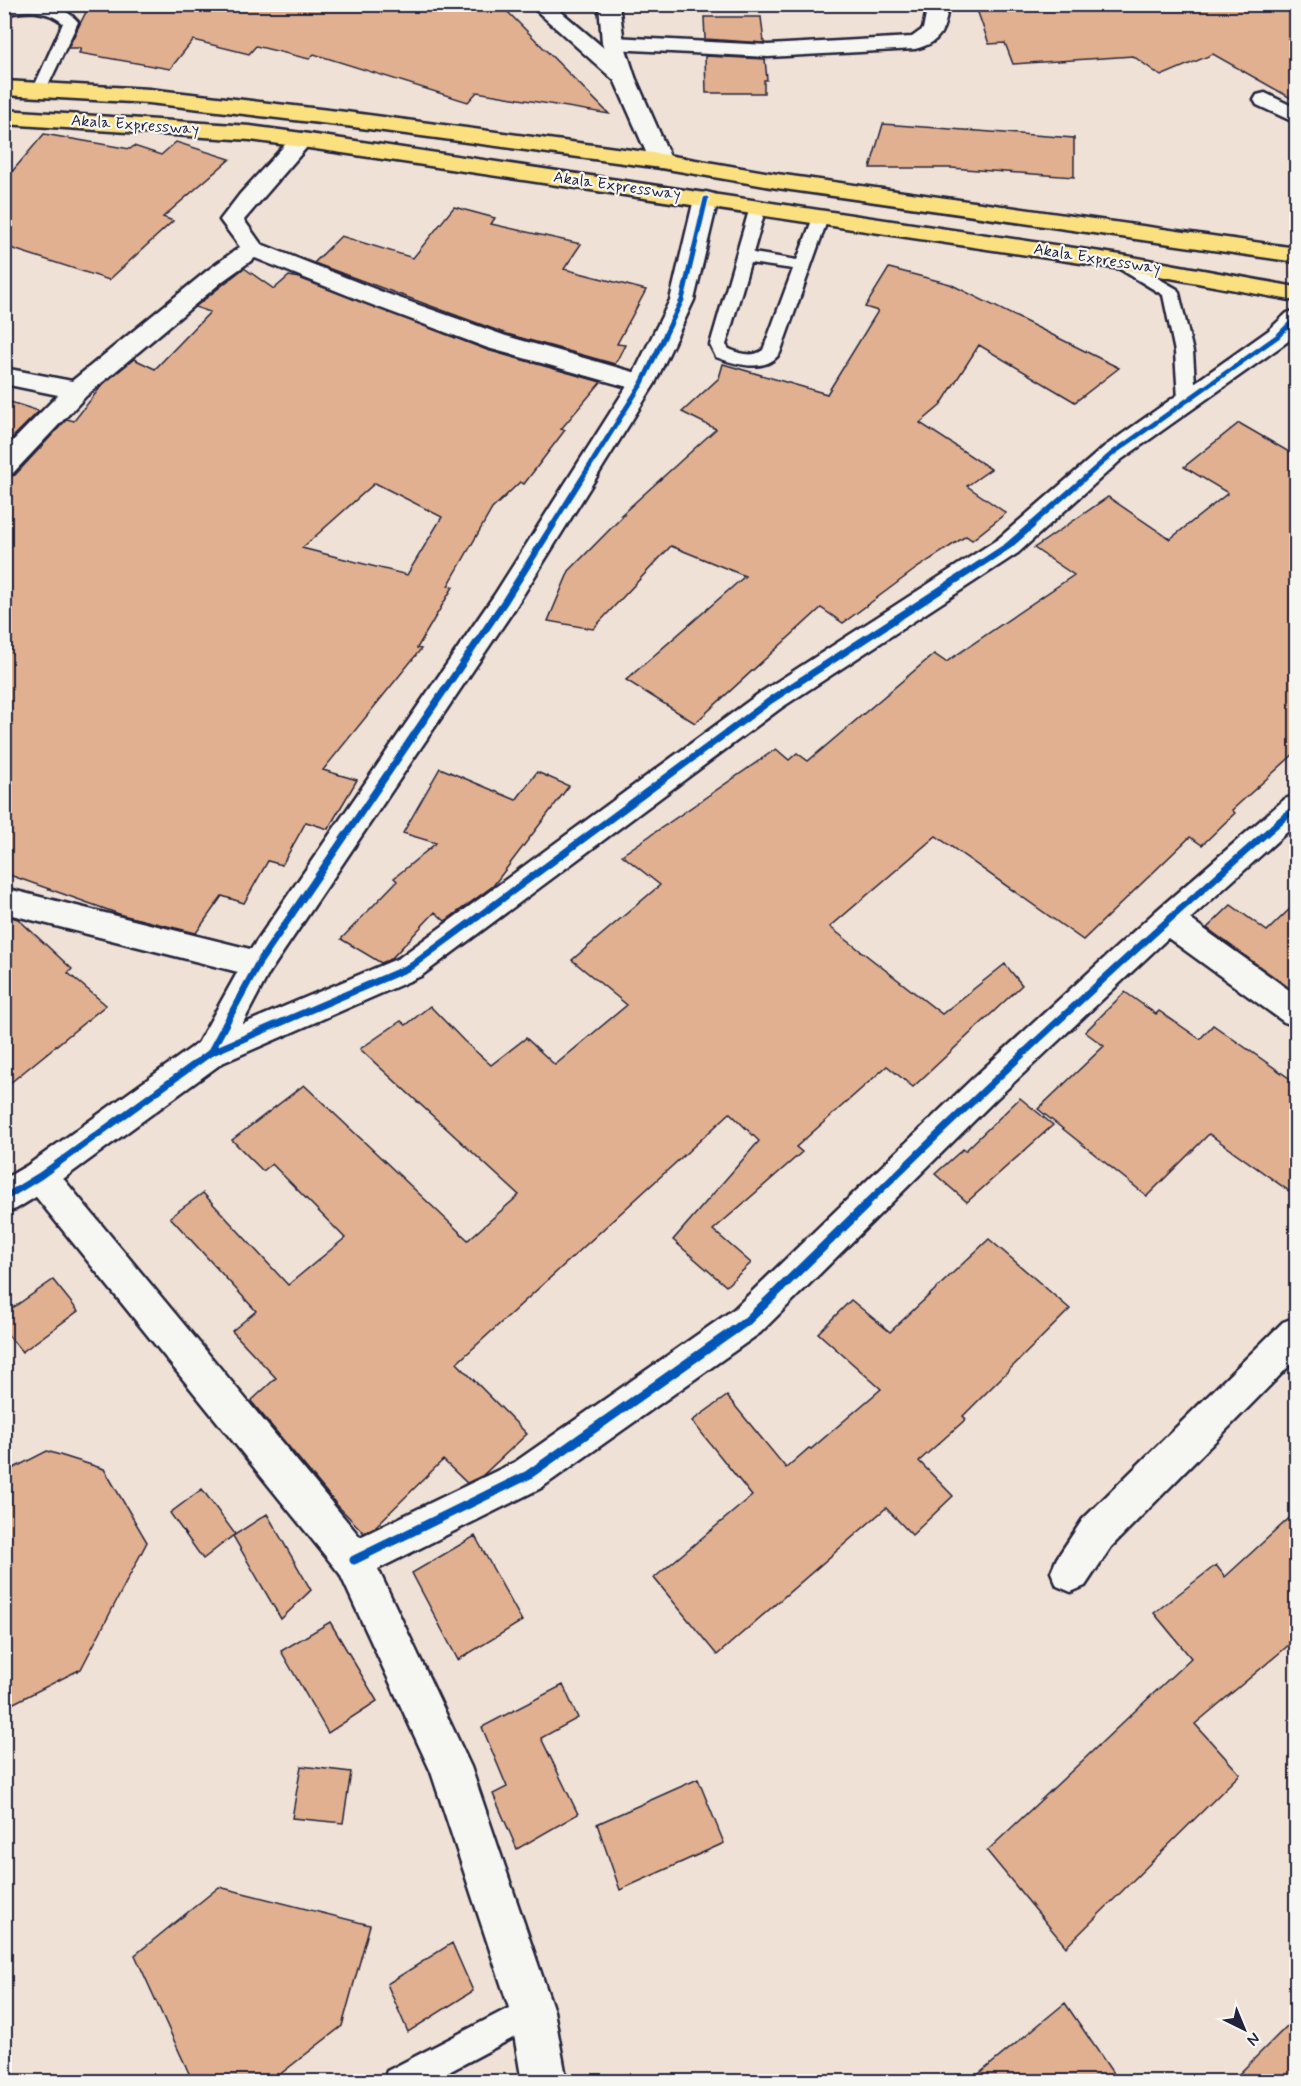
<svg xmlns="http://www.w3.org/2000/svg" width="1301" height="2086" font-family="Mynerve,sans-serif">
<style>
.building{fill:#e0b091;stroke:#22223b;stroke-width:1.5;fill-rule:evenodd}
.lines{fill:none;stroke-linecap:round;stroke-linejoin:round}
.service-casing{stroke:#22223b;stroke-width:5}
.minor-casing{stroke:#22223b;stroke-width:5}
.tertiary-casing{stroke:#22223b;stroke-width:5}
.primary-casing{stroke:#22223b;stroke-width:5}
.service{fill:#f6f6f2;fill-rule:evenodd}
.minor{fill:#f6f6f2;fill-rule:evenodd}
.tertiary{fill:#f6f6f2;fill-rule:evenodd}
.primary{fill:#fbe080;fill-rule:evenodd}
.cycleway-far2-casing{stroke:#f6f6f2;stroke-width:8}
.cycleway-far1-casing{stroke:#f6f6f2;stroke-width:10}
.cycleway-casing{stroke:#f6f6f2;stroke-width:13}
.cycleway-far2{stroke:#0057b8;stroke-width:5}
.cycleway-far1{stroke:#0057b8;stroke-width:7}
.cycleway{stroke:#0057b8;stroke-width:9}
.labels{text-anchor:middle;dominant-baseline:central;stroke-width:4.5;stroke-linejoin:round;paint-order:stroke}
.far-street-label{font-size:16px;fill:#22223b;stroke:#f6f6f2}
</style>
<rect width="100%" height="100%" fill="#efe1d5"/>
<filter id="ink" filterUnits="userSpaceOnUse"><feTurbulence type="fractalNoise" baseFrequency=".0167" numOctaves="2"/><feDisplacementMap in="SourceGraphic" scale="12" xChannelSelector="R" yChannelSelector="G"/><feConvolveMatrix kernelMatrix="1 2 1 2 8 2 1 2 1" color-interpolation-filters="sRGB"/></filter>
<g filter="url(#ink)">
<!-- building -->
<path class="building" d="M 90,4 L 500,4 L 609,114 L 477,92 L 468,102 L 314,54 L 309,59 L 256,46 L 249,54 L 193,40 L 170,69 L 79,53 L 81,48 L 68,48 Z
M 975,4 L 1296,4 L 1296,101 L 1213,54 L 1161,76 L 1133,56 L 1013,64 L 1005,43 L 989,44 Z
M 704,17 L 761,17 L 764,43 L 705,39 Z
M 705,56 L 765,59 L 767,80 L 764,80 L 764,93 L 706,93 Z
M 883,124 L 1074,138 L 1074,177 L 951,168 L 870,168 Z
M 44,134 L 130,149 L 134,146 L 161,155 L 176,142 L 230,159 L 163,217 L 173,221 L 109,280 L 4,246 L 4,181 Z
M 454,207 L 495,218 L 491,224 L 581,244 L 564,269 L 646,290 L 617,344 L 625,345 L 615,364 L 507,334 L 314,263 L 341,236 L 413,258 Z
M 244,268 L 274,289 L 289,276 L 299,278 L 487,350 L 601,382 L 561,429 L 565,430 L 524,484 L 520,482 L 492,509 L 448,586 L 453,587 L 417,648 L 421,649 L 323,770 L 357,780 L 328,829 L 306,822 L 282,865 L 268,861 L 244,903 L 222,896 L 196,933 L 122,915 L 4,873 L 4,478 L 15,475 L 67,419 L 74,421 L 103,384 L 134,359 L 155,369 L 210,312 L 195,307 ZM 375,483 L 442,517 L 407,575 L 302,548 Z
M 889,268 L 950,284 L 1119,368 L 1075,402 L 979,345 L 940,406 L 920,423 L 991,469 L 967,486 L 1006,513 L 972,540 L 966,536 L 917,568 L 843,623 L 821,608 L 695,723 L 626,680 L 745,576 L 671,546 L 593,629 L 548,621 L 569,571 L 624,515 L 621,515 L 716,429 L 682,412 L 719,378 L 723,364 L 827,394 L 878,311 L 865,307 Z
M 4,400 L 39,411 L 4,446 Z
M 1239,423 L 1296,456 L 1296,752 L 1232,810 L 1235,813 L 1202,845 L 1190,837 L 1083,940 L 936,836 L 830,927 L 942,1014 L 1005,964 L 1022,985 L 913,1087 L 887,1066 L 796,1147 L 802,1152 L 713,1230 L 751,1263 L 726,1286 L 673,1240 L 759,1141 L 730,1113 L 457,1363 L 527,1434 L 482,1476 L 467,1483 L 443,1460 L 374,1528 L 364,1533 L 337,1505 L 251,1401 L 276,1378 L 232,1331 L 256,1311 L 170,1217 L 203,1193 L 288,1285 L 345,1238 L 272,1164 L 263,1171 L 232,1140 L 304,1085 L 468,1240 L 519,1195 L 360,1049 L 401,1021 L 406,1025 L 430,1006 L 464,1041 L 491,1065 L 526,1038 L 555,1065 L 627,1005 L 572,960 L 660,885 L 622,855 L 776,749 L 789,760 L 797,753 L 808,761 L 934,654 L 946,662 L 1074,575 L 1034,548 L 1108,497 L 1170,539 L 1228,493 L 1184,467 Z
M 440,768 L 516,800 L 537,772 L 569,786 L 493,886 L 445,921 L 435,912 L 391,959 L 381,963 L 341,939 L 397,881 L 394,878 L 436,843 L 403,833 Z
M 1296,903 L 1296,993 L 1207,928 L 1231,905 L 1267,931 Z
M 4,915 L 18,919 L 72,969 L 68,973 L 106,1005 L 4,1088 Z
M 1125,992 L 1156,1014 L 1159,1011 L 1200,1039 L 1213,1025 L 1296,1083 L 1296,1196 L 1209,1134 L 1147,1196 L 1038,1109 L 1104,1046 L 1085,1032 Z
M 1020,1098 L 1053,1125 L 967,1202 L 935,1174 L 963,1149 L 965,1151 Z
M 989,1239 L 1070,1309 L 963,1416 L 966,1419 L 919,1461 L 953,1496 L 912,1535 L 886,1508 L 717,1655 L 654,1578 L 752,1496 L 692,1421 L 727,1396 L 786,1468 L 809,1448 L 811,1449 L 881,1389 L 818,1333 L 851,1300 L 890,1332 Z
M 53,1280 L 78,1311 L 22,1352 L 4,1330 L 4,1314 Z
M 47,1451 L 104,1469 L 147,1542 L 81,1669 L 4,1708 L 4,1473 Z
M 202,1489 L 235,1534 L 203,1559 L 170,1513 Z
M 1296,1512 L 1296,1639 L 1195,1724 L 1240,1774 L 1066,1947 L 987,1851 L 1191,1658 L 1154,1613 L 1216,1565 L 1225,1577 Z
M 267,1514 L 311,1590 L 281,1619 L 233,1536 Z
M 475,1536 L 522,1621 L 458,1660 L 412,1573 Z
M 330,1622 L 377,1701 L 328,1733 L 281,1651 Z
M 563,1685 L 578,1718 L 541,1738 L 578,1814 L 517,1849 L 493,1794 L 507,1787 L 482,1727 Z
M 301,1766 L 351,1772 L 343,1823 L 292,1818 Z
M 698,1779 L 724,1843 L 620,1890 L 597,1824 Z
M 219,1887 L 370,1925 L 342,2026 L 270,2082 L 193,2082 L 135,1955 Z
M 452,1943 L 473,1991 L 408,2032 L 387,1984 Z
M 1065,2003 L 1119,2082 L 969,2082 Z
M 1296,2017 L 1296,2082 L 1231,2082 Z"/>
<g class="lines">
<!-- service casing -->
<g class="service-casing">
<path id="service" d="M 13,4 C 36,4 62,2 78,22 L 45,92 L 40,93 L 33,89 L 63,23 C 45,9 26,10 4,15 L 4,7 Z
M 758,202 L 766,207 L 753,253 L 797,260 L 814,215 L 826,215 L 828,218 L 780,353 C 765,374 735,364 716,357 L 710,345 L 750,207 ZM 750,263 L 793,269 L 763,350 C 753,358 740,354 729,349 L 726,345 Z
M 1121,257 L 1177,289 L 1179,293 L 1193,352 L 1196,399 L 1193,403 L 1181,403 L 1178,399 L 1175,352 L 1163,295 L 1115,266 L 1113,262 Z
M 532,1996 L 543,2000 L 547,2011 L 543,2022 L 430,2082 L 383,2082 L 387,2071 Z"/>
</g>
<!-- minor casing -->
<g class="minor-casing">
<path id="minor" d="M 529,4 L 552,4 L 632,72 L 635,77 L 632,82 L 624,84 L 616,82 Z
M 928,4 L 948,4 C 946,29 941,43 915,49 L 768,57 L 613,49 L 605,48 L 602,43 L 605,38 L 613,37 L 768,45 L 912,37 L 923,29 Z
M 1265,93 L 1296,108 L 1296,123 L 1257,105 L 1254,100 L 1257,95 Z
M 302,133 L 310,135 L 313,140 L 244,220 L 261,244 L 385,293 L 506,336 L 651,377 L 655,383 L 651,389 L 642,391 L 488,348 L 367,303 L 255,258 L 224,280 L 86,396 L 13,473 L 4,476 L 4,450 L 58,395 L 4,384 L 4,368 L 72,381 L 208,270 L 240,247 L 220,220 L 240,194 L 294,135 Z
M 1296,310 L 1296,332 L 1287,342 L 1122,459 L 1018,553 L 781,708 L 421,976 L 222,1063 L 210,1067 L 198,1063 L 193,1053 L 198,1043 L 399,958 L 761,692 L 998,539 L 1104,447 L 1269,330 L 1287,313 Z
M 1296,795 L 1296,824 L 1190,919 L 1296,995 L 1296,1026 L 1284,1022 L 1168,938 L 995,1100 L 760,1333 L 541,1488 L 378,1569 L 471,1767 L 554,2011 L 567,2082 L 522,2082 L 510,2011 L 431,1772 L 340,1574 L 28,1187 L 23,1176 L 28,1165 L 40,1161 L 52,1165 L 360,1537 L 515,1462 L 734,1309 L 971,1080 L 1156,911 L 1285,799 Z
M 4,888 L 258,951 L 269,955 L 274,964 L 269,973 L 258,977 L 4,913 Z
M 1296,1317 L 1296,1359 L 1111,1547 L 1085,1586 L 1071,1592 L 1057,1586 L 1051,1572 L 1057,1558 L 1083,1519 L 1283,1322 Z"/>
</g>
<!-- tertiary casing -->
<g class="tertiary-casing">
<path id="tertiary" d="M 599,4 L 619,4 L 624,43 L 635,77 L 672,161 L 669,166 L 661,168 L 653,166 L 650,161 L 613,77 L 602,43 Z
M 706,192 L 714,194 L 718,199 L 694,300 L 655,383 L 515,608 L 269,973 L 222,1063 L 52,1187 L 16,1209 L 4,1213 L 4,1179 L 28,1165 L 198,1043 L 247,955 L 495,594 L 629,383 L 670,300 L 694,199 L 698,194 Z"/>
</g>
<!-- primary casing -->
<g class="primary-casing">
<path id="primary" d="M 4,81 L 149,89 L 346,112 L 661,154 L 777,174 L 1296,248 L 1296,262 L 777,188 L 661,168 L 346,126 L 149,103 L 4,95 Z
M 4,110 L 250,126 L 302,133 L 1121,255 L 1296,287 L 1296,301 L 1121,269 L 302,147 L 250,140 L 4,124 Z"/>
</g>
<!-- service -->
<use href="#service" class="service"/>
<!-- minor -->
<use href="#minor" class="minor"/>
<!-- tertiary -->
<use href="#tertiary" class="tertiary"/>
<!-- primary -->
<use href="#primary" class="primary"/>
<!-- cycleway-far2 casing -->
<g class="cycleway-far2-casing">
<path id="cycleway-far2" d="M 552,526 L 642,383 L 682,300 L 706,199
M 1030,526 L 1113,453 L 1278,336 L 1296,318"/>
</g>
<!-- cycleway-far1 casing -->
<g class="cycleway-far1-casing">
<path id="cycleway-far1" d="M 210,1053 L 410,967 L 771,700 L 1008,546 L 1032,525
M 4,1198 L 40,1176 L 210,1053 L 258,964 L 505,601 L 553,525
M 864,1206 C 1004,1069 1148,936 1296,807"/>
</g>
<!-- cycleway casing -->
<g class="cycleway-casing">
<path id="cycleway" d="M 354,1560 L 528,1475 L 747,1321 L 866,1205"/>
</g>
<!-- cycleway-far2 -->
<use href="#cycleway-far2" class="cycleway-far2"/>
<!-- cycleway-far1 -->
<use href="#cycleway-far1" class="cycleway-far1"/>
<!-- cycleway -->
<use href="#cycleway" class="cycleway"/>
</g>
</g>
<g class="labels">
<!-- far-street labels -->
<g class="far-street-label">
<text transform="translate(135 125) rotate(4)">Akala Expressway</text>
<text transform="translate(617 186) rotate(8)">Akala Expressway</text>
<text transform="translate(1097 259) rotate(9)">Akala Expressway</text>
</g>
</g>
<!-- margin -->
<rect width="1301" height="2086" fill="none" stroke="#f6f6f2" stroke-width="24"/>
<rect x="12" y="12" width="1277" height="2062" fill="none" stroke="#22223b" stroke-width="2" filter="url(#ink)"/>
<!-- north arrow -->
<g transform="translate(1244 2029) rotate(137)" stroke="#f6f6f2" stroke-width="4.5" paint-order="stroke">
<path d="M0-4.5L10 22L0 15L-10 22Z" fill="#22223b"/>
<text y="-9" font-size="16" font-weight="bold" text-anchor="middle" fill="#22223b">N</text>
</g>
</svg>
